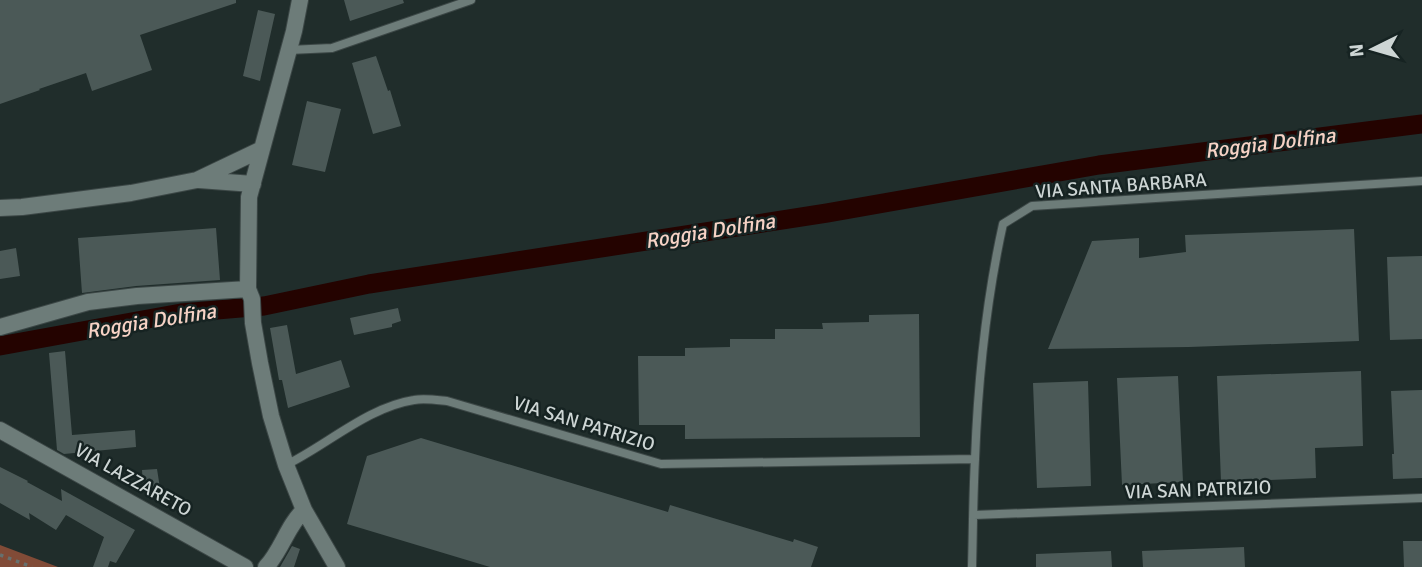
<svg xmlns="http://www.w3.org/2000/svg" width="1422" height="567" font-family="Signika,sans-serif">
<style>
.forest{fill:#814b37}
.lines{fill:none;stroke-linecap:round;stroke-linejoin:round}
.canal{stroke:#240300;stroke-width:19}
.building{fill:#4b5957}
.service-casing{stroke:#3c4746;stroke-width:10}
.minor-casing{stroke:#3c4746;stroke-width:18}
.path{stroke:#66716f;stroke-width:3.5;stroke-dasharray:3.5 5;stroke-linecap:butt}
.service{stroke:#6d7c79;stroke-width:8}
.minor{stroke:#6d7c79;stroke-width:16}
.labels{text-anchor:middle;dominant-baseline:central;stroke-width:5;stroke-linejoin:round;paint-order:stroke}
.street-label{font-size:19px;fill:#cdd5d4;stroke:#162322}
.water-label{font-size:21px;font-style:italic;fill:#f6d2c5;stroke:#162322}
</style>
<rect width="100%" height="100%" fill="#202d2b"/>
<!-- forest -->
<path class="forest" d="M 0,545 L 58,567 L 0,567 Z"/>
<g class="lines">
<!-- canal -->
<path class="canal" d="M 0,346 L 181,313 L 264,306 L 369,284 L 827,213 L 1099,165 L 1422,124"/>
</g>
<!-- building -->
<path class="building" d="M 0,0 L 236,0 L 236,3 L 140,35 L 152,70 L 92,91 L 86,73 L 39,89 L 40,90 L 0,104 Z
M 344,0 L 403,0 L 404,3 L 350,21 Z
M 258,10 L 275,14 L 260,81 L 243,76 Z
M 376,56 L 388,91 L 390,90 L 401,126 L 373,134 L 352,63 Z
M 307,101 L 341,109 L 325,172 L 292,165 Z
M 216,228 L 220,280 L 136,286 L 82,293 L 78,238 Z
M 1354,229 L 1359,341 L 1189,347 L 1048,349 L 1092,241 L 1139,238 L 1139,258 L 1186,252 L 1185,235 Z
M 16,248 L 20,276 L 0,279 L 0,251 Z
M 1422,256 L 1422,339 L 1390,340 L 1387,257 Z
M 398,308 L 401,321 L 392,324 L 392,327 L 354,335 L 350,318 Z
M 919,314 L 920,437 L 685,439 L 685,425 L 639,425 L 638,356 L 685,356 L 685,348 L 730,347 L 730,339 L 775,339 L 775,329 L 823,329 L 822,323 L 869,322 L 869,315 Z
M 287,325 L 296,374 L 341,360 L 350,387 L 288,408 L 282,380 L 279,380 L 270,328 Z
M 65,351 L 72,435 L 135,430 L 136,447 L 64,454 L 57,450 L 49,353 Z
M 1361,371 L 1363,446 L 1315,448 L 1316,478 L 1221,482 L 1217,376 Z
M 1178,376 L 1183,482 L 1122,485 L 1117,378 Z
M 1088,381 L 1091,486 L 1037,488 L 1033,383 Z
M 1422,390 L 1422,478 L 1393,479 L 1392,454 L 1394,454 L 1391,391 Z
M 421,438 L 668,512 L 670,505 L 793,542 L 794,539 L 818,547 L 811,567 L 490,567 L 347,524 L 367,456 Z
M 0,467 L 28,481 L 27,482 L 62,501 L 61,489 L 135,530 L 116,563 L 110,561 L 108,567 L 93,567 L 104,537 L 66,515 L 56,530 L 29,513 L 30,520 L 0,503 Z
M 157,469 L 160,488 L 143,488 L 142,470 Z
M 1403,541 L 1422,541 L 1422,567 L 1404,567 Z
M 292,546 L 300,549 L 294,567 L 280,567 Z
M 1244,547 L 1245,567 L 1143,567 L 1142,551 Z
M 1111,551 L 1112,567 L 1036,567 L 1036,554 Z"/>
<g class="lines">
<!-- service casing -->
<g class="service-casing">
<path id="service" d="M 289,50 L 332,48 L 471,0
M 286,465 C 327,445 368,407 414,400 C 424,398 437,400 447,401 L 661,464 L 975,459
M 974,515 L 1422,498
M 972,567 C 973,531 973,495 975,459 C 978,380 986,301 1003,224 L 1032,206 L 1422,181"/>
</g>
<!-- minor casing -->
<g class="minor-casing">
<path id="minor" d="M 300,0 L 294,31 L 249,197 L 248,289 L 252,299 L 253,323 L 260,363 L 271,416 L 286,465 L 304,510 L 337,567
M 199,180 L 253,184
M 0,208 L 22,207 L 131,193 L 197,180 L 262,149
M 0,327 L 88,302 L 137,296 L 248,289
M 0,430 L 245,567
M 266,567 C 282,550 287,526 304,510"/>
</g>
<!-- path -->
<path class="path" d="M 0,555 L 32,567"/>
<!-- service -->
<use href="#service" class="service"/>
<!-- minor -->
<use href="#minor" class="minor"/>
</g>
<g class="labels">
<!-- street labels -->
<g class="street-label">
<text transform="translate(1121 186) rotate(-4)">VIA SANTA BARBARA</text>
<text transform="translate(584 424) rotate(17)">VIA SAN PATRIZIO</text>
<text transform="translate(133 480) rotate(29)">VIA LAZZARETO</text>
<text transform="translate(1198 490) rotate(-2)">VIA SAN PATRIZIO</text>
</g>
<!-- water labels -->
<g class="water-label">
<text transform="translate(1270 143) rotate(-7)">Roggia Dolfina</text>
<text transform="translate(710 231) rotate(-9)">Roggia Dolfina</text>
<text transform="translate(151 321) rotate(-9)">Roggia Dolfina</text>
</g>
</g>
<!-- north arrow -->
<g transform="translate(1373 49) rotate(265)" stroke="#162322" stroke-width="5" paint-order="stroke">
<path d="M0-5L12 26L0 18L-12 26Z" fill="#cdd5d4"/>
<text y="-10" font-size="19" font-weight="bold" text-anchor="middle" fill="#cdd5d4">N</text>
</g>
</svg>
